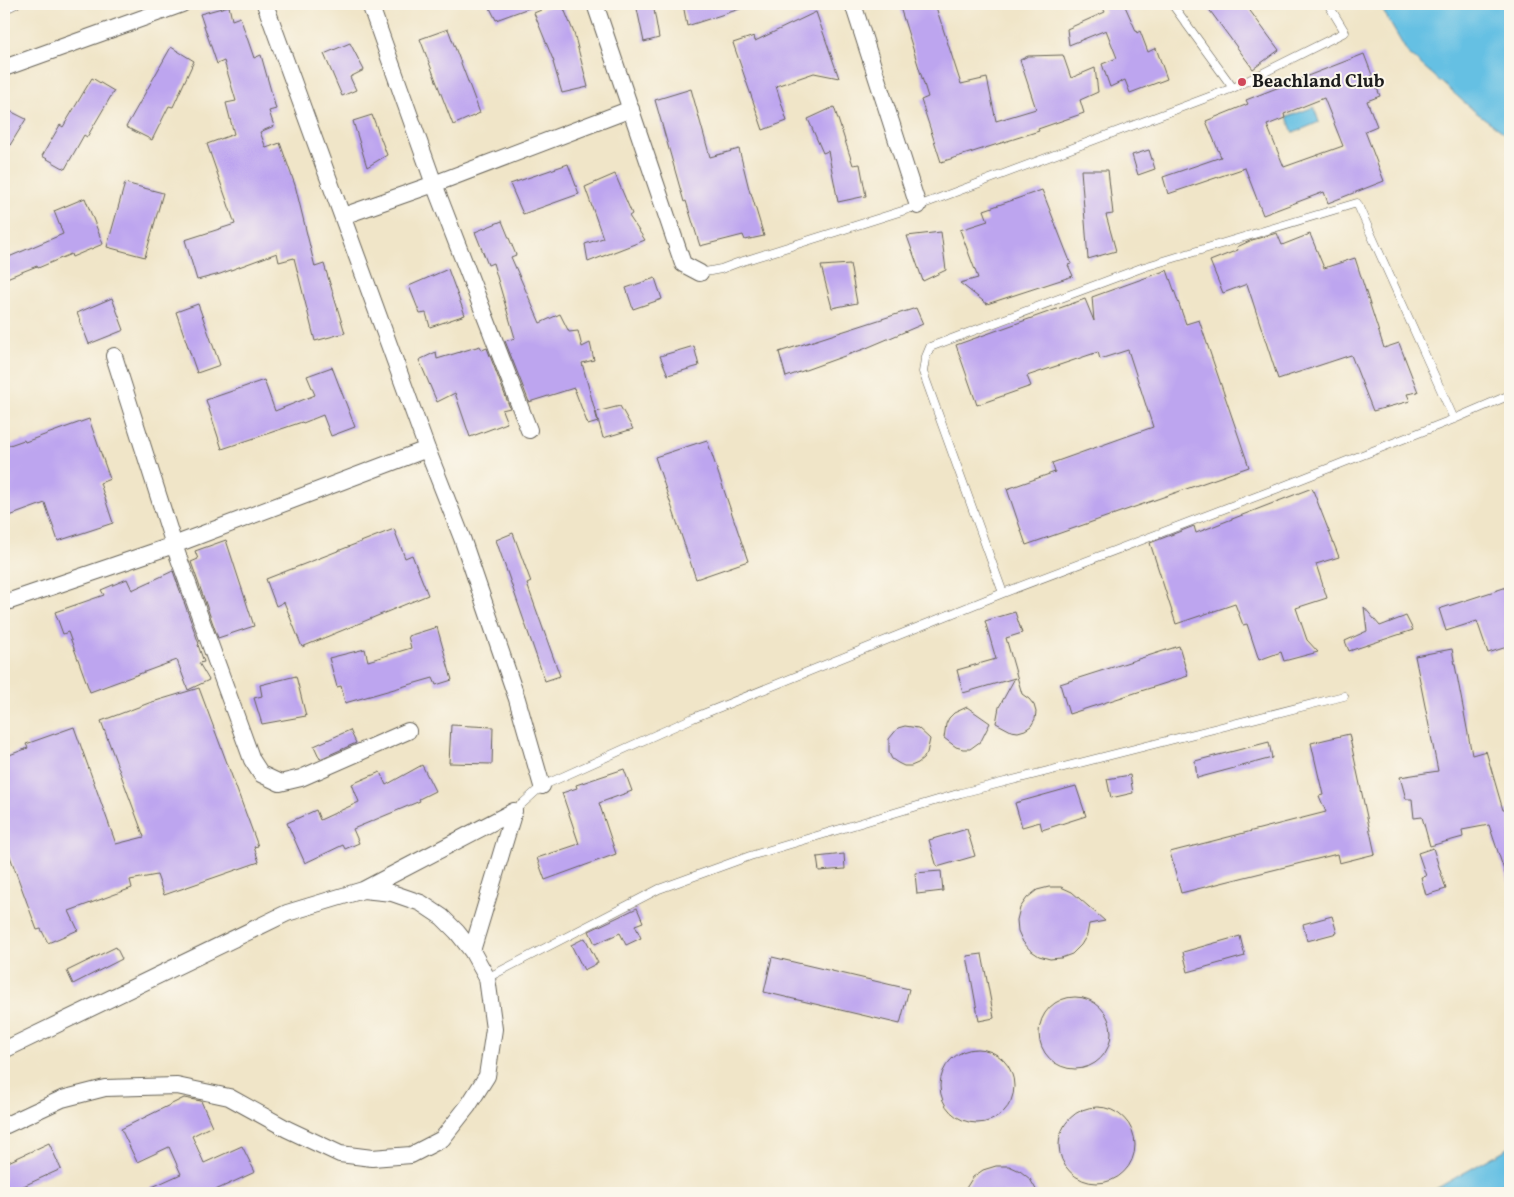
<svg xmlns="http://www.w3.org/2000/svg" width="1514" height="1197" font-family="Vollkorn,serif">
<style>
.water{fill:#65c0e3;stroke:#406e80}
.building{fill:#bda5ef;fill-rule:evenodd}
.lines{fill:none;stroke-linecap:round;stroke-linejoin:round}
.lane-casing{stroke:#666258;stroke-width:9}
.street-casing{stroke:#666258;stroke-width:18}
.lane{stroke:#fff;stroke-width:8}
.street{stroke:#fff;stroke-width:16}
.poi-dot{fill:#d1495b;stroke:#fbf7ec;stroke-width:2}
.labels{text-anchor:middle;dominant-baseline:central;stroke-width:4;stroke-linejoin:round;paint-order:stroke}
.poi-label{font-size:18px;font-weight:bold;fill:#1c1c1c;stroke:#fbf7ec;text-anchor:start}
</style>
<rect width="100%" height="100%" fill="#fbf7ec"/>
<filter id="ink" filterUnits="userSpaceOnUse"><feTurbulence type="fractalNoise" baseFrequency=".02" numOctaves="2"/><feDisplacementMap in="SourceGraphic" scale="10" xChannelSelector="R" yChannelSelector="G"/><feConvolveMatrix kernelMatrix="1 2 1 2 8 2 1 2 1" color-interpolation-filters="sRGB"/></filter>
<filter id="wash" filterUnits="userSpaceOnUse"><feTurbulence type="fractalNoise" baseFrequency=".0096" numOctaves="4" result="noise"/><feDisplacementMap in="SourceGraphic" scale="20" xChannelSelector="R" yChannelSelector="G"/><feGaussianBlur stdDeviation="1.12" result="paint"/><feColorMatrix in="noise" values="0 0 0 0 0 0 0 0 0 0 0 0 0 0 0 0 0 1.4 0 .05"/><feComposite in="paint" operator="in"/></filter>
<g filter="url(#wash)">
<rect width="100%" height="100%" fill="#f0e5c8"/>
<!-- water -->
<path class="water" d="M 1379,4 L 1510,4 L 1510,137 L 1473,110 L 1407,52 Z
M 1314,107 L 1319,122 L 1293,133 L 1287,117 Z
M 1510,1147 L 1510,1193 L 1425,1193 L 1432,1191 Z"/>
<g id="blocks">
<!-- building -->
<path class="building" d="M 488,4 L 536,4 L 537,5 L 496,20 Z
M 555,4 L 562,4 L 574,33 L 588,87 L 562,93 L 553,62 L 554,62 L 534,13 Z
M 636,4 L 653,4 L 659,38 L 644,42 Z
M 683,4 L 746,4 L 746,7 L 687,26 Z
M 899,4 L 935,4 L 961,84 L 987,78 L 996,121 L 1036,109 L 1020,60 L 1028,56 L 1063,55 L 1071,78 L 1095,68 L 1098,92 L 1080,100 L 1084,113 L 1038,129 L 1039,131 L 941,162 L 921,100 L 928,97 Z
M 1101,4 L 1124,4 L 1137,33 L 1140,31 L 1148,52 L 1156,48 L 1167,79 L 1130,93 L 1125,80 L 1110,87 L 1102,64 L 1117,58 L 1106,30 L 1069,45 L 1067,29 L 1105,12 Z
M 1205,4 L 1245,4 L 1279,50 L 1253,69 Z
M 229,6 L 232,20 L 240,17 L 254,58 L 261,55 L 276,109 L 269,111 L 274,126 L 260,132 L 266,148 L 280,143 L 295,185 L 315,267 L 324,264 L 345,333 L 315,341 L 294,258 L 279,262 L 277,253 L 220,274 L 197,280 L 185,240 L 235,224 L 207,144 L 234,134 L 226,103 L 236,101 L 224,61 L 217,64 L 200,14 Z
M 816,12 L 839,78 L 814,73 L 776,86 L 787,121 L 763,130 L 733,43 L 754,36 L 755,41 Z
M 448,29 L 480,113 L 453,125 L 420,39 Z
M 350,43 L 364,70 L 350,77 L 356,90 L 342,96 L 324,54 Z
M 171,47 L 194,61 L 173,107 L 169,106 L 152,140 L 126,127 Z
M 1364,54 L 1380,96 L 1367,101 L 1377,126 L 1365,131 L 1384,181 L 1328,203 L 1324,192 L 1263,215 L 1245,168 L 1168,194 L 1163,177 L 1221,157 L 1206,121 L 1248,104 L 1246,100 ZM 1324,98 L 1343,146 L 1284,167 L 1267,125 L 1285,118 L 1284,114 Z
M 92,78 L 114,91 L 87,137 L 84,135 L 65,169 L 42,156 L 60,125 L 63,127 Z
M 691,89 L 710,157 L 739,149 L 750,193 L 751,193 L 764,236 L 745,240 L 743,235 L 700,246 L 686,201 L 684,202 L 655,100 Z
M 834,107 L 853,165 L 860,164 L 866,196 L 838,202 L 828,151 L 823,153 L 808,119 Z
M 4,108 L 26,119 L 4,155 Z
M 372,115 L 387,155 L 367,167 L 353,121 Z
M 1149,150 L 1155,169 L 1138,175 L 1132,155 Z
M 568,164 L 579,194 L 523,214 L 510,184 Z
M 1081,170 L 1108,170 L 1113,214 L 1106,215 L 1116,251 L 1088,259 Z
M 615,174 L 632,214 L 629,216 L 645,240 L 588,262 L 585,244 L 603,238 L 585,187 Z
M 125,183 L 163,193 L 145,257 L 107,247 Z
M 1042,190 L 1071,264 L 1068,265 L 1073,276 L 987,304 L 960,283 L 978,278 L 960,230 L 988,221 L 984,210 Z
M 85,198 L 103,244 L 72,257 L 71,254 L 38,268 L 37,266 L 4,279 L 4,259 L 63,234 L 54,211 Z
M 502,221 L 516,255 L 511,257 L 540,323 L 560,314 L 569,332 L 578,331 L 582,347 L 590,343 L 594,360 L 582,363 L 598,422 L 588,425 L 574,388 L 529,402 L 505,341 L 515,338 L 493,263 L 488,265 L 475,232 Z
M 941,232 L 946,270 L 923,281 L 907,236 Z
M 1277,233 L 1282,245 L 1310,234 L 1324,268 L 1355,258 L 1384,348 L 1399,343 L 1418,392 L 1407,394 L 1410,401 L 1373,411 L 1351,355 L 1278,379 L 1247,284 L 1223,293 L 1210,261 L 1238,250 L 1237,247 L 1252,240 Z
M 850,264 L 857,303 L 832,308 L 821,266 Z
M 448,269 L 465,315 L 430,327 L 426,313 L 420,314 L 409,286 Z
M 1167,270 L 1186,324 L 1199,320 L 1249,467 L 1026,545 L 1007,489 L 1055,472 L 1052,463 L 1153,427 L 1128,350 L 1100,359 L 1098,352 L 1027,376 L 1031,386 L 977,405 L 956,345 L 1085,299 L 1094,321 L 1092,297 Z
M 655,278 L 662,299 L 633,309 L 626,288 Z
M 112,298 L 124,330 L 89,344 L 77,313 Z
M 198,304 L 220,365 L 197,373 L 176,312 Z
M 916,308 L 923,324 L 864,349 L 786,377 L 779,352 Z
M 480,346 L 482,350 L 487,348 L 510,408 L 502,410 L 507,423 L 470,437 L 455,393 L 437,402 L 419,360 L 436,352 L 437,359 Z
M 694,346 L 699,366 L 668,375 L 660,356 Z
M 332,367 L 355,427 L 331,436 L 323,415 L 303,423 L 302,422 L 222,449 L 206,400 L 264,380 L 275,411 L 315,395 L 307,376 Z
M 620,406 L 633,429 L 603,438 L 596,412 Z
M 89,419 L 110,479 L 100,483 L 113,523 L 58,541 L 45,503 L 4,518 L 4,447 L 24,440 L 25,442 Z
M 707,440 L 748,561 L 696,579 L 655,457 Z
M 1312,488 L 1339,557 L 1316,564 L 1327,598 L 1296,608 L 1307,640 L 1318,652 L 1284,661 L 1281,652 L 1259,660 L 1247,624 L 1243,625 L 1235,604 L 1176,624 L 1150,543 L 1194,526 L 1196,533 Z
M 394,529 L 405,558 L 412,555 L 428,595 L 302,647 L 284,602 L 276,606 L 266,579 Z
M 513,533 L 531,582 L 527,584 L 560,676 L 545,681 L 496,540 Z
M 226,540 L 254,626 L 218,638 L 191,562 L 198,559 L 195,551 Z
M 173,571 L 199,644 L 198,645 L 204,662 L 199,663 L 209,680 L 188,690 L 177,660 L 90,692 L 68,632 L 63,634 L 55,612 L 104,595 L 101,590 L 127,579 L 132,590 Z
M 1510,586 L 1510,646 L 1488,653 L 1477,621 L 1446,631 L 1439,609 Z
M 1364,607 L 1380,626 L 1406,616 L 1413,630 L 1349,651 L 1345,641 L 1367,631 Z
M 1015,612 L 1022,633 L 1006,638 L 1022,694 L 1029,699 L 1034,705 L 1036,712 L 1035,719 L 1031,726 L 1025,730 L 1018,732 L 1011,731 L 996,723 L 999,707 L 1015,678 L 963,693 L 957,670 L 996,659 L 985,621 Z
M 437,627 L 452,680 L 436,685 L 433,678 L 345,703 L 341,686 L 337,687 L 329,658 L 365,649 L 368,661 L 411,648 L 408,636 Z
M 1179,646 L 1188,676 L 1069,714 L 1060,684 Z
M 1452,649 L 1472,755 L 1486,751 L 1503,810 L 1510,810 L 1510,881 L 1508,882 L 1489,825 L 1462,830 L 1463,837 L 1430,846 L 1422,817 L 1414,818 L 1412,799 L 1406,799 L 1400,777 L 1438,771 L 1415,656 Z
M 296,676 L 306,716 L 262,724 L 254,698 L 262,696 L 260,685 Z
M 199,688 L 258,846 L 254,847 L 259,862 L 164,895 L 157,875 L 130,880 L 132,888 L 69,911 L 78,930 L 48,943 L 41,929 L 37,930 L 4,840 L 4,757 L 28,748 L 26,744 L 74,727 L 116,844 L 144,837 L 101,721 L 149,703 Z
M 967,707 L 990,723 L 981,741 L 970,749 L 963,749 L 956,747 L 944,738 L 946,724 L 949,718 L 954,713 Z
M 451,725 L 493,727 L 492,764 L 449,763 Z
M 905,726 L 918,728 L 930,739 L 927,753 L 923,759 L 918,763 L 911,766 L 904,766 L 898,763 L 892,759 L 889,753 L 889,739 L 898,728 Z
M 350,730 L 356,743 L 320,759 L 314,746 Z
M 1349,734 L 1375,854 L 1339,863 L 1337,854 L 1181,893 L 1170,852 L 1326,812 L 1319,796 L 1323,795 L 1311,743 Z
M 1269,742 L 1272,758 L 1197,778 L 1195,761 Z
M 422,765 L 435,791 L 419,799 L 420,801 L 353,829 L 359,843 L 345,849 L 343,845 L 305,863 L 287,823 L 316,810 L 320,820 L 359,802 L 352,784 L 380,772 L 386,785 Z
M 624,769 L 632,791 L 599,803 L 616,854 L 545,880 L 537,858 L 579,844 L 562,793 L 577,788 L 576,785 Z
M 1130,775 L 1133,793 L 1111,798 L 1107,779 Z
M 1076,786 L 1086,816 L 1042,830 L 1040,822 L 1022,827 L 1015,803 Z
M 967,829 L 975,856 L 937,867 L 929,840 Z
M 1433,848 L 1446,889 L 1426,895 L 1421,877 L 1426,876 L 1418,853 Z
M 844,854 L 845,869 L 819,871 L 817,857 Z
M 941,871 L 943,891 L 917,894 L 915,873 Z
M 1049,887 L 1061,887 L 1072,892 L 1105,921 L 1089,924 L 1087,935 L 1081,945 L 1072,954 L 1061,958 L 1050,959 L 1039,956 L 1030,950 L 1023,942 L 1018,931 L 1017,920 L 1020,908 L 1027,898 L 1037,890 Z
M 637,908 L 643,922 L 635,925 L 641,938 L 626,945 L 620,933 L 595,944 L 589,931 Z
M 1332,916 L 1337,933 L 1307,941 L 1303,924 Z
M 1240,936 L 1245,956 L 1188,972 L 1183,952 Z
M 585,938 L 598,963 L 584,970 L 571,945 Z
M 116,947 L 122,959 L 73,984 L 67,971 Z
M 982,954 L 994,1018 L 979,1021 L 967,956 Z
M 772,957 L 909,989 L 900,1024 L 764,992 Z
M1039 1033a36 36 0 1 1 72 0a36 36 0 1 1-72 0Z
M940 1086a37 37 0 1 1 74 0a37 37 0 1 1-74 0Z
M 184,1098 L 201,1101 L 212,1126 L 192,1136 L 204,1163 L 242,1146 L 255,1172 L 209,1193 L 139,1193 L 181,1174 L 169,1147 L 137,1162 L 121,1129 Z
M1059 1145a38 38 0 1 1 76 0a38 38 0 1 1-76 0Z
M 49,1143 L 61,1169 L 8,1193 L 4,1193 L 4,1164 Z
M 996,1166 L 1009,1166 L 1020,1171 L 1030,1179 L 1038,1193 L 963,1193 L 973,1177 L 983,1170 Z"/>
</g>
</g>
<g filter="url(#ink)">
<use href="#blocks" fill-opacity="0" stroke="#666258" stroke-width="1"/>
<g class="lines">
<!-- lane casing -->
<g class="lane-casing">
<path id="lane" d="M 4,10 L 16,4
M 1233,88 L 1345,32 L 1328,4
M 700,273 L 721,269 L 737,263 L 918,206 L 1233,88 L 1172,4
M 1003,593 L 923,372 L 925,359 L 930,347 L 1144,267 L 1357,203 L 1454,419
M 514,811 L 542,786 L 693,718 L 1003,593 L 1276,489 L 1454,419 L 1510,395
M 487,978 L 659,889 L 750,856 L 961,793 L 1344,696"/>
</g>
<!-- street casing -->
<g class="street-casing">
<path id="street" d="M 265,4 L 427,449 L 462,538 L 517,699 L 542,786
M 370,4 L 434,184 L 529,430
M 595,4 L 683,264 L 700,273
M 853,4 L 918,206
M 4,68 L 182,4
M 343,216 L 434,184 L 631,109
M 114,356 L 174,545 L 252,760 L 261,774 L 280,783 L 301,778 L 408,731
M 4,603 L 174,545 L 427,449
M 363,890 L 514,811
M 472,951 L 514,811
M 4,1050 L 287,913 L 363,890 L 392,893 L 421,903 L 442,917 L 457,932 L 472,951 L 487,978 L 494,1029 L 487,1076 L 468,1106 L 442,1139 L 411,1155 L 372,1158 L 340,1154 L 287,1129 L 229,1097 L 177,1086 L 105,1088 L 62,1099 L 4,1126"/>
</g>
<!-- lane -->
<use href="#lane" class="lane"/>
<!-- street -->
<use href="#street" class="street"/>
</g>
</g>
<!-- markers -->
<circle class="poi-dot" cx="1242" cy="82" r="5"/>
<g class="labels">
<!-- poi labels -->
<g class="poi-label">
<text x="1252" y="82">Beachland Club</text>
</g>
</g>
<!-- margin -->
<rect width="1514" height="1197" fill="none" stroke="#fbf7ec" stroke-width="20"/>
</svg>
